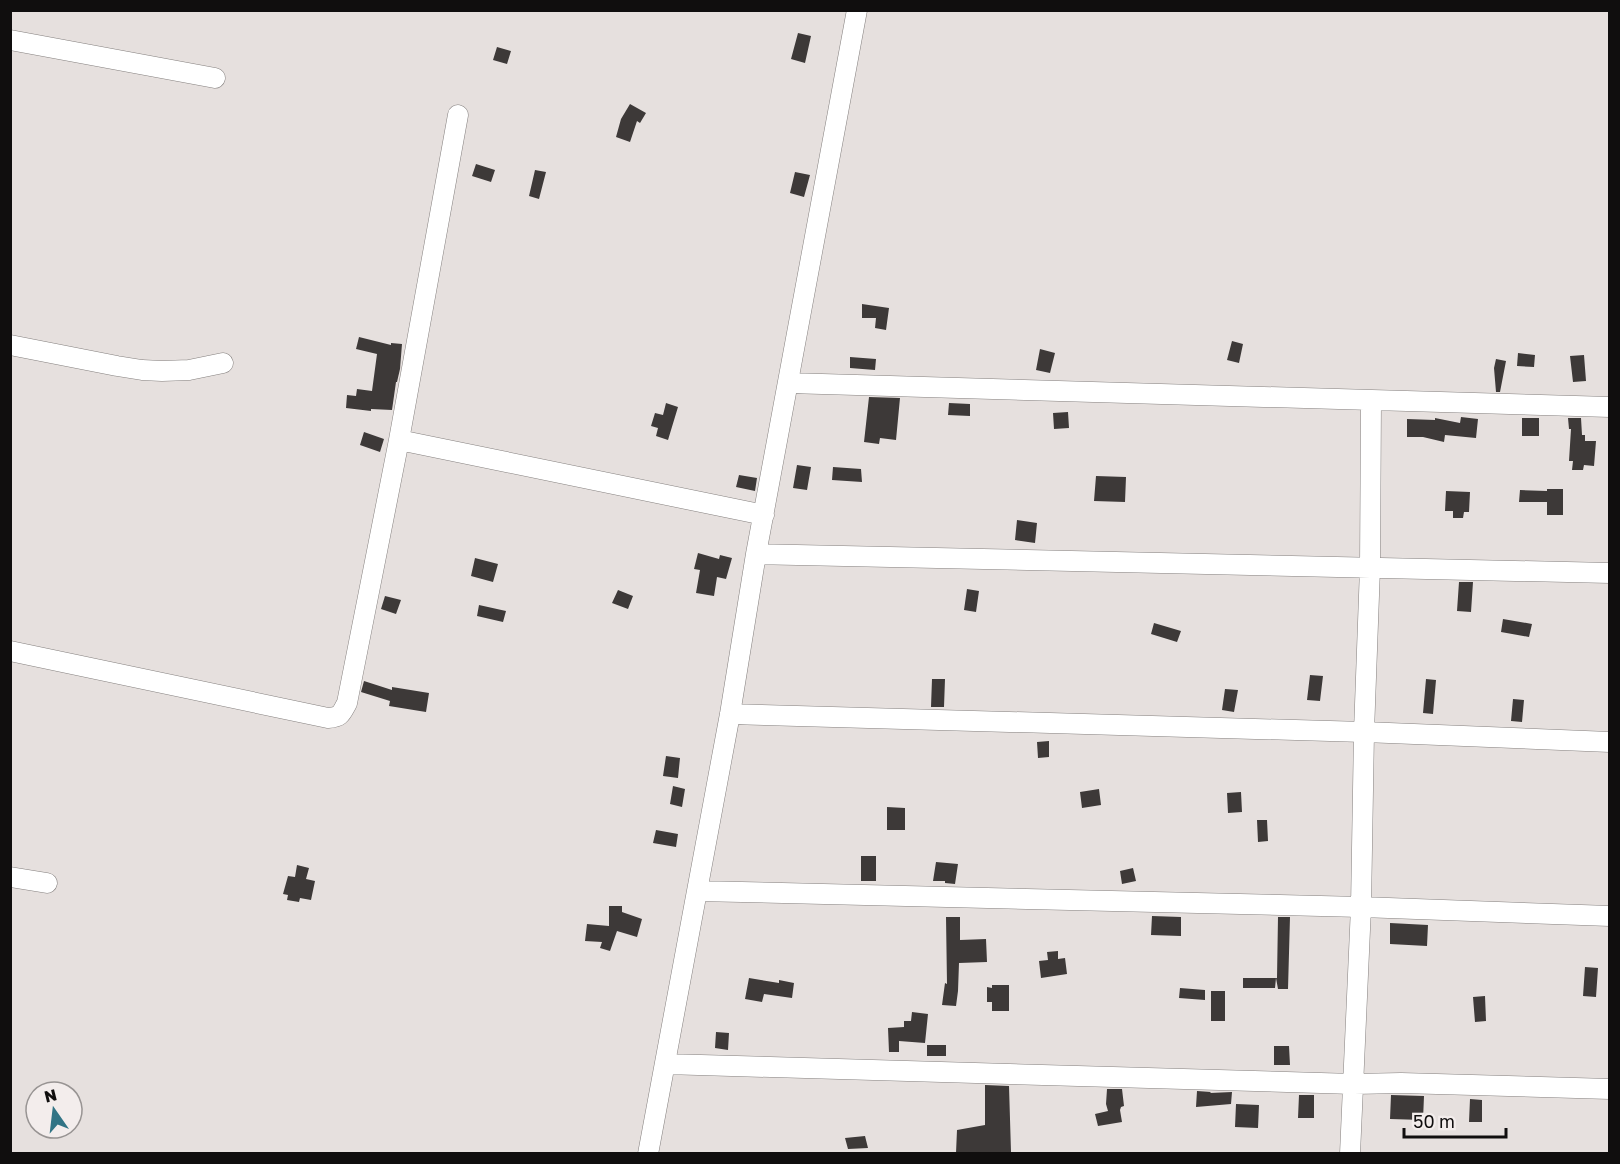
<svg xmlns="http://www.w3.org/2000/svg" width="1620" height="1164" font-family="'Golos Text',sans-serif">
<style>
.building{fill:#3d3938}
.lines{fill:none;stroke-linecap:round;stroke-linejoin:round}
.minor-casing{stroke:#85807f;stroke-width:21}
.minor{stroke:#fff;stroke-width:20}
</style>
<rect width="100%" height="100%" fill="#e6e0de"/>
<!-- building -->
<path class="building" d="M 798,33 L 811,36 L 805,63 L 791,59 Z
M 497,47 L 511,51 L 507,64 L 493,60 Z
M 630,104 L 646,113 L 640,123 L 637,121 L 630,142 L 616,137 L 621,119 Z
M 476,164 L 495,170 L 491,182 L 472,176 Z
M 535,170 L 546,172 L 539,199 L 529,196 Z
M 795,172 L 810,175 L 804,197 L 790,193 Z
M 862,304 L 889,308 L 886,330 L 875,328 L 876,318 L 862,318 Z
M 359,337 L 391,345 L 391,343 L 402,344 L 400,369 L 397,382 L 396,382 L 392,410 L 371,409 L 371,411 L 346,408 L 347,395 L 356,396 L 357,389 L 372,391 L 377,354 L 356,349 Z
M 1232,341 L 1243,344 L 1239,363 L 1227,360 Z
M 1040,349 L 1055,353 L 1050,373 L 1036,370 Z
M 1518,353 L 1535,355 L 1534,367 L 1517,366 Z
M 1584,355 L 1586,381 L 1573,382 L 1570,356 Z
M 850,357 L 876,359 L 875,370 L 850,368 Z
M 1496,359 L 1506,361 L 1500,392 L 1496,392 L 1494,368 Z
M 869,397 L 900,398 L 896,440 L 880,438 L 879,444 L 864,442 Z
M 666,403 L 678,407 L 668,440 L 656,436 L 658,428 L 651,426 L 655,413 L 663,415 Z
M 949,403 L 970,404 L 970,416 L 948,415 Z
M 1068,412 L 1069,428 L 1054,429 L 1053,413 Z
M 1461,417 L 1478,419 L 1476,438 L 1445,435 L 1444,442 L 1423,437 L 1407,437 L 1407,419 L 1435,420 L 1435,418 L 1460,423 Z
M 1522,418 L 1539,418 L 1539,436 L 1522,436 Z
M 1568,418 L 1581,418 L 1582,435 L 1585,435 L 1585,441 L 1596,441 L 1594,466 L 1584,465 L 1583,470 L 1572,470 L 1573,461 L 1569,461 L 1571,429 L 1569,429 Z
M 364,432 L 384,439 L 380,452 L 360,445 Z
M 797,465 L 811,467 L 807,490 L 793,488 Z
M 833,467 L 861,469 L 862,482 L 832,480 Z
M 739,475 L 757,478 L 755,491 L 736,487 Z
M 1096,476 L 1126,477 L 1125,502 L 1094,501 Z
M 1547,489 L 1563,489 L 1563,515 L 1547,515 L 1547,502 L 1519,502 L 1520,490 L 1547,491 Z
M 1446,491 L 1470,492 L 1469,512 L 1464,512 L 1463,518 L 1453,518 L 1453,511 L 1445,511 Z
M 1017,520 L 1037,523 L 1035,543 L 1015,540 Z
M 698,553 L 719,559 L 720,555 L 732,558 L 726,579 L 717,577 L 714,596 L 696,593 L 700,570 L 694,569 Z
M 475,558 L 498,564 L 493,582 L 471,576 Z
M 1459,582 L 1473,582 L 1471,612 L 1457,611 Z
M 967,589 L 979,591 L 976,612 L 964,610 Z
M 618,590 L 633,596 L 628,609 L 612,603 Z
M 385,596 L 401,600 L 396,614 L 381,609 Z
M 479,605 L 506,611 L 503,622 L 477,616 Z
M 1503,619 L 1532,624 L 1529,637 L 1501,632 Z
M 1154,623 L 1181,631 L 1177,642 L 1151,634 Z
M 1310,675 L 1323,676 L 1320,701 L 1307,700 Z
M 932,679 L 945,679 L 944,707 L 931,707 Z
M 1426,679 L 1436,680 L 1433,714 L 1423,713 Z
M 364,681 L 392,690 L 392,687 L 429,693 L 426,712 L 389,706 L 390,701 L 361,692 Z
M 1225,689 L 1238,690 L 1234,712 L 1222,710 Z
M 1513,699 L 1524,700 L 1522,722 L 1511,721 Z
M 1049,741 L 1049,757 L 1038,758 L 1037,742 Z
M 666,756 L 680,758 L 678,778 L 663,776 Z
M 673,786 L 685,789 L 682,807 L 670,804 Z
M 1099,789 L 1101,805 L 1082,808 L 1080,792 Z
M 1241,792 L 1242,812 L 1228,813 L 1227,793 Z
M 887,807 L 905,808 L 905,830 L 887,830 Z
M 1257,820 L 1267,820 L 1268,841 L 1258,842 Z
M 656,830 L 678,834 L 676,847 L 653,843 Z
M 861,856 L 876,856 L 876,881 L 861,881 Z
M 936,862 L 958,864 L 955,884 L 945,883 L 945,881 L 933,881 Z
M 297,865 L 309,868 L 306,879 L 315,881 L 311,900 L 300,898 L 299,902 L 287,900 L 288,895 L 283,894 L 288,876 L 295,877 Z
M 1133,868 L 1136,881 L 1122,884 L 1120,871 Z
M 609,906 L 622,906 L 622,912 L 642,919 L 637,937 L 617,931 L 610,951 L 600,948 L 602,942 L 585,941 L 587,924 L 609,926 Z
M 1152,916 L 1181,917 L 1181,936 L 1151,935 Z
M 946,917 L 960,917 L 960,940 L 986,939 L 987,962 L 959,963 L 958,991 L 956,1006 L 942,1005 L 945,983 L 947,984 Z
M 1278,917 L 1290,917 L 1288,989 L 1278,989 L 1276,978 L 1275,988 L 1243,988 L 1243,978 L 1277,978 Z
M 1390,923 L 1428,925 L 1427,946 L 1390,944 Z
M 1058,951 L 1058,959 L 1065,958 L 1067,974 L 1041,978 L 1039,961 L 1048,960 L 1047,952 Z
M 1585,967 L 1598,968 L 1596,997 L 1583,996 Z
M 749,978 L 779,983 L 779,980 L 794,983 L 792,998 L 764,994 L 762,1002 L 745,999 Z
M 992,985 L 1009,985 L 1009,1011 L 992,1011 L 992,1002 L 987,1002 L 987,987 L 992,988 Z
M 1180,988 L 1205,990 L 1205,1000 L 1179,998 Z
M 1211,991 L 1225,991 L 1225,1021 L 1211,1021 Z
M 1485,996 L 1486,1021 L 1475,1022 L 1473,997 Z
M 912,1012 L 928,1014 L 925,1043 L 899,1041 L 899,1052 L 889,1052 L 888,1028 L 904,1027 L 904,1021 L 911,1021 Z
M 716,1032 L 729,1033 L 728,1050 L 715,1048 Z
M 927,1045 L 946,1045 L 946,1056 L 927,1056 Z
M 1274,1046 L 1289,1046 L 1290,1065 L 1274,1065 Z
M 985,1085 L 1009,1086 L 1011,1152 L 956,1153 L 957,1130 L 985,1125 Z
M 1107,1089 L 1122,1089 L 1124,1106 L 1121,1107 L 1120,1110 L 1122,1122 L 1098,1126 L 1095,1114 L 1108,1111 L 1106,1104 Z
M 1197,1091 L 1211,1092 L 1210,1093 L 1232,1092 L 1231,1104 L 1196,1107 Z
M 1299,1095 L 1314,1095 L 1314,1118 L 1298,1118 Z
M 1391,1095 L 1424,1096 L 1423,1120 L 1390,1119 Z
M 1470,1099 L 1482,1100 L 1482,1122 L 1469,1122 Z
M 1236,1104 L 1259,1105 L 1258,1128 L 1235,1127 Z
M 865,1136 L 868,1148 L 848,1149 L 845,1138 Z"/>
<g class="lines">
<!-- minor casing -->
<g class="minor-casing">
<path id="minor" d="M 10,40 L 215,78
M 10,345 L 117,366 L 142,370 L 162,371 L 189,370 L 223,363
M 788,383 L 1610,407
M 399,440 L 764,515
M 756,554 L 1610,573
M 10,651 L 328,718 C 341,717 341,714 347,703 L 399,440 L 458,115
M 730,714 L 1364,732 L 1610,742
M 10,877 L 47,883
M 697,891 L 1361,907 L 1610,916
M 665,1064 L 1354,1084 L 1401,1083 L 1610,1089
M 648,1154 L 730,714 L 756,554 L 857,10
M 1350,1154 L 1361,907 L 1364,732 L 1370,568 L 1371,401"/>
</g>
<!-- minor -->
<use href="#minor" class="minor"/>
</g>
<!-- border -->
<rect width="1620" height="1164" fill="none" stroke="#100e0e" stroke-width="24"/>
<!-- north arrow -->
<g transform="translate(54 1110) rotate(346)"><circle r="28" fill="#f3edec" stroke="#989493" stroke-width="1.5"/>
<path d="M0-4.5L10 22L0 15L-10 22Z" fill="#317485"/>
<text y="-9" font-size="16" font-weight="bold" text-anchor="middle" fill="#100e0e">N</text>
</g>
<!-- scale -->
<path d="M1404 1128v9h102v-9" fill="none" stroke="#100e0e" stroke-width="3"/>
<text x="1413" y="1128" font-size="18" fill="#100e0e" stroke="#f3edec" stroke-width="4.5" paint-order="stroke">50 m</text>
</svg>
